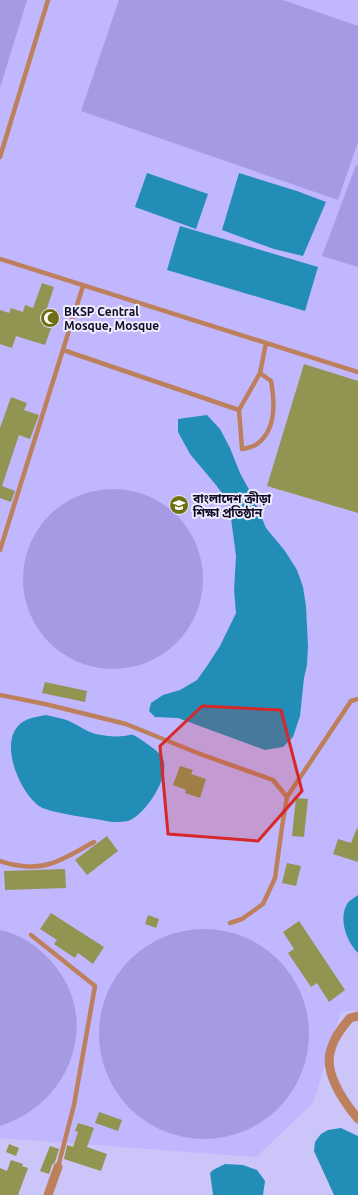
<svg xmlns="http://www.w3.org/2000/svg" width="358" height="1195" font-family="Ubuntu,'Noto Sans Bengali',sans-serif">
<style>
.built{fill:#c0b7fe}
.green{fill:#a59be4}
.water{fill:#228eb8}
.building{fill:#929451}
.lines{fill:none;stroke-linecap:round;stroke-linejoin:round}
.service{stroke:#bd805d;stroke-width:4.5}
.minor{stroke:#bd805d;stroke-width:9}
.marked{fill:#d62828;fill-opacity:0.2;stroke:#d62828;stroke-width:3;stroke-linejoin:round}
.labels{text-anchor:middle;dominant-baseline:central;stroke-width:4;stroke-linejoin:round;paint-order:stroke}
.poi-label{font-size:12px;font-weight:bold;fill:#110c23;stroke:#ecebff;text-anchor:start}
</style>
<rect width="100%" height="100%" fill="#cbc5f9"/>
<!-- built -->
<path class="built" d="M 0,0 L 358,0 L 358,1010 L 341,1012 L 313,1103 L 256,1157 L 0,1138 Z"/>
<!-- green -->
<path class="green" d="M 0,0 L 27,0 L 0,88 Z
M 119,0 L 283,0 L 358,26 L 358,142 L 338,200 L 81,111 Z
M 356,165 L 358,166 L 358,267 L 322,256 Z
M23 579a90 90 0 1 1 180 0a90 90 0 1 1-180 0Z
M99 1034a105 105 0 1 1 210 0a105 105 0 1 1-210 0Z
M 0,930 C 20,934 38,946 51,961 C 103,1019 71,1104 0,1126 Z"/>
<!-- water -->
<path class="water" d="M 147,173 L 208,194 L 196,229 L 135,207 Z
M 239,173 L 297,191 L 326,202 L 303,256 L 274,249 L 222,230 Z
M 180,226 L 318,267 L 305,311 L 167,270 Z
M 207,415 L 220,429 L 230,448 L 240,473 L 253,497 L 266,528 L 285,551 L 297,570 L 303,587 L 306,606 L 308,646 L 307,665 L 304,678 L 300,716 L 293,737 L 283,747 L 265,750 L 178,718 L 155,717 L 149,711 L 151,703 L 163,695 L 180,690 L 197,680 L 207,666 L 220,646 L 236,613 L 234,590 L 236,556 L 229,503 L 216,485 L 190,454 L 178,432 L 178,419 Z
M 46,715 C 53,717 62,718 69,721 C 78,725 87,732 96,734 C 105,736 115,737 124,736 C 126,736 130,734 133,735 C 137,736 156,750 160,754 C 176,770 145,816 128,821 C 119,823 109,822 101,820 C 89,818 46,812 39,806 C 20,792 0,746 18,726 C 25,718 36,717 46,715 Z
M 358,895 L 358,953 C 347,942 339,921 346,906 C 348,901 354,898 358,895 Z
M 341,1128 L 358,1136 L 358,1195 L 334,1195 L 314,1151 L 315,1142 L 321,1134 L 328,1130 Z
M 225,1164 L 243,1165 L 257,1170 L 265,1181 L 263,1195 L 213,1195 L 210,1173 L 213,1170 Z"/>
<!-- building -->
<path class="building" d="M 42,283 L 54,287 L 45,314 L 55,317 L 45,345 L 16,336 L 12,348 L 0,344 L 0,310 L 9,313 L 11,308 L 23,312 L 25,305 L 33,308 Z
M 304,364 L 358,381 L 358,513 L 267,486 Z
M 11,397 L 27,403 L 24,410 L 39,415 L 30,439 L 19,435 L 2,486 L 15,491 L 11,502 L 0,498 L 0,428 Z
M 45,682 L 87,691 L 85,702 L 42,693 Z
M 180,766 L 193,770 L 191,774 L 206,779 L 200,798 L 185,793 L 186,790 L 173,785 Z
M 296,798 L 308,799 L 304,837 L 292,836 Z
M 357,828 L 358,829 L 358,862 L 333,854 L 338,839 L 351,843 Z
M 107,836 L 118,851 L 87,875 L 75,860 Z
M 287,863 L 301,866 L 296,886 L 282,883 Z
M 65,869 L 66,888 L 5,890 L 4,871 Z
M 51,913 L 104,947 L 93,964 L 78,953 L 75,958 L 54,944 L 57,940 L 40,929 Z
M 148,915 L 159,919 L 156,928 L 145,924 Z
M 299,921 L 345,990 L 329,1002 L 317,983 L 311,987 L 288,953 L 294,949 L 283,932 Z
M 99,1112 L 122,1120 L 118,1131 L 95,1123 Z
M 78,1123 L 94,1128 L 87,1147 L 107,1154 L 101,1171 L 64,1159 L 67,1145 L 73,1147 L 78,1132 L 75,1131 Z
M 9,1144 L 19,1148 L 16,1156 L 6,1152 Z
M 50,1146 L 59,1149 L 55,1162 L 52,1165 L 49,1174 L 40,1171 Z
M 11,1160 L 23,1164 L 22,1166 L 28,1168 L 18,1195 L 0,1195 L 0,1168 L 7,1171 Z"/>
<g class="lines">
<!-- service -->
<path class="service" d="M 0,157 L 48,0
M 0,259 L 358,372
M 63,350 L 239,410 L 260,373 L 266,343
M 239,410 L 242,449 C 247,448 253,447 257,444 C 276,430 275,402 271,381 L 260,373
M 0,550 L 83,286
M 0,695 L 45,704 L 126,724 L 200,754 L 273,780 L 287,797 L 282,827 L 275,878 L 263,904 L 242,919 L 230,923
M 287,797 L 351,701 L 358,699
M 0,861 C 14,866 34,869 49,864 C 62,861 81,849 94,842
M 31,935 L 95,986 L 74,1105 L 58,1167"/>
<!-- minor -->
<path class="minor" d="M 358,1016 L 350,1018 C 342,1027 334,1038 331,1049 C 323,1072 344,1102 358,1119
M 48,1195 L 58,1167"/>
</g>
<!-- marked area -->
<path class="marked" d="M 202,706 L 281,710 L 302,791 L 258,841 L 168,834 L 160,746 Z"/>
<!-- icons -->
<defs>
<g id="mosque-disc" transform="scale(1)"><circle r="9.5" fill="#6f7013" stroke="#ecebff"/><path d="M3.5-4.9A6 6 0 1 0 3.5 4.9A5 5 0 1 1 3.5-4.9Z" fill="#fff"/></g>
<g id="university-disc" transform="scale(1)"><circle r="9.5" fill="#6f7013" stroke="#ecebff"/><path d="M0-5L7-2L0 1L-7-2ZM-4 1L0 2.5L4 1V4Q0 6-4 4Z" fill="#fff"/></g>
</defs>
<g fill-rule="evenodd">
<use href="#mosque-disc" x="50" y="318"/>
<use href="#university-disc" x="179" y="505"/>
</g>
<g class="labels">
<!-- poi labels -->
<g class="poi-label">
<text x="64" y="311">BKSP Central<tspan x="64" dy="14">Mosque, Mosque</tspan></text>
<text x="193" y="498">বাংলাদেশ ক্রীড়া<tspan x="193" dy="14">শিক্ষা প্রতিষ্ঠান</tspan></text>
</g>
</g>
</svg>
